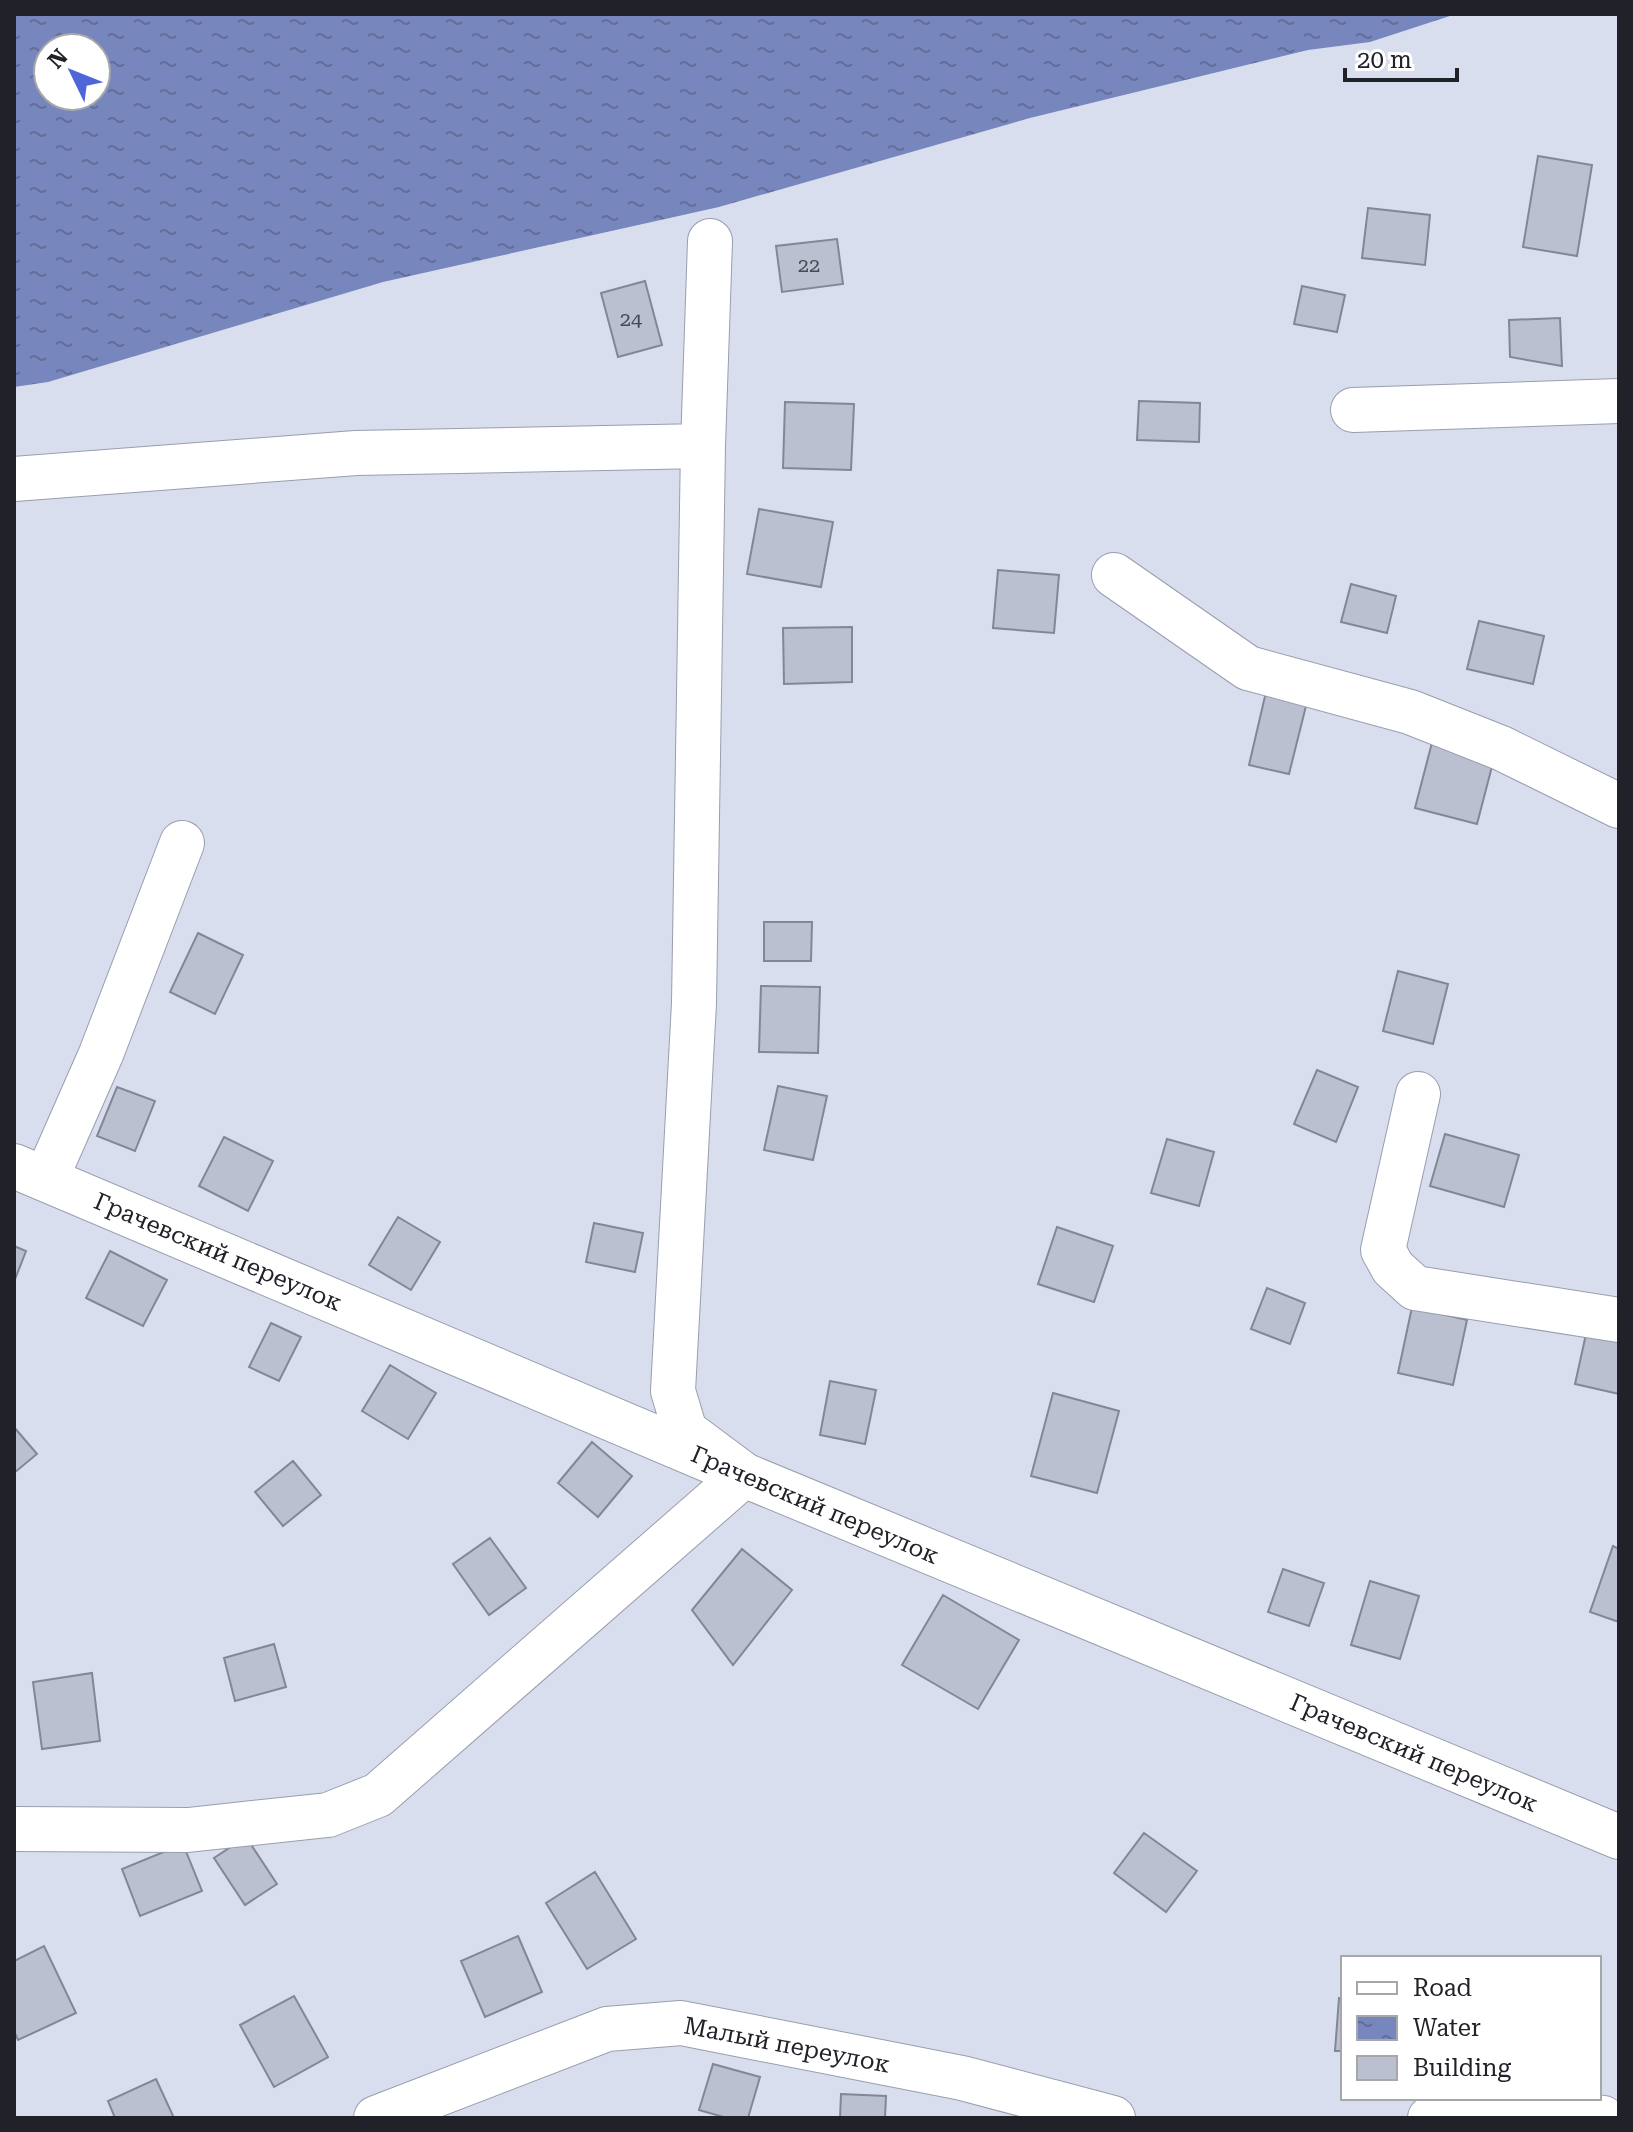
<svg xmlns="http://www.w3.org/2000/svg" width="1633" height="2132" font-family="'Roboto Serif',serif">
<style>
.water{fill:url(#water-ripples);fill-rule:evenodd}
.building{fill:#bac0d0;stroke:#828797;stroke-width:2}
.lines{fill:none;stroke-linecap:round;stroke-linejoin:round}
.street-casing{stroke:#999eae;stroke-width:46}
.street{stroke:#fff;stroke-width:44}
.labels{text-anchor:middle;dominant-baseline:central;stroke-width:6;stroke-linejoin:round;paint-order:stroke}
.number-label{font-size:20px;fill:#474a53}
.street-label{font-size:24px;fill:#212229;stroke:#fff}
</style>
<defs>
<pattern id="water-ripples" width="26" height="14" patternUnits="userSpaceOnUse" patternTransform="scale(2)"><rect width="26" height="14" fill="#7787bd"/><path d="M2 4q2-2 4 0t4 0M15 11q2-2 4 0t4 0" fill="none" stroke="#616e9a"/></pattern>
</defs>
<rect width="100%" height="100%" fill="#d9deef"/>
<!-- water -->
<path class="water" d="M 14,14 L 1456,14 L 1370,42 L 1308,50 L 1030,118 L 719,207 L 383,282 L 48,382 L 14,387 ZM 48,48 L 96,48 L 96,96 L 48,96 Z"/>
<!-- building -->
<path class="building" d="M 1538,156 L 1592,165 L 1577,256 L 1523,247 Z
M 1368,208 L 1430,215 L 1425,265 L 1362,258 Z
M 837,239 L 843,284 L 782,292 L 776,246 Z
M 645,281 L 662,345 L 618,357 L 601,293 Z
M 1302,286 L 1345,295 L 1337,332 L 1294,324 Z
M 1560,318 L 1562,366 L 1510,357 L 1509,320 Z
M 1139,401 L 1200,403 L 1199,442 L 1137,440 Z
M 785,402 L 854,404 L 851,470 L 783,468 Z
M 759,509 L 833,522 L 821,587 L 747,574 Z
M 998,570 L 1059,575 L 1054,633 L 993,628 Z
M 1351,584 L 1396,596 L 1387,633 L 1341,622 Z
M 1479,621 L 1544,636 L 1533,684 L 1467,669 Z
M 852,627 L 852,682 L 784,684 L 783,628 Z
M 1266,692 L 1307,702 L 1289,774 L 1249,765 Z
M 1434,735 L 1496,751 L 1477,824 L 1415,808 Z
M 764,922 L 812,922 L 811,961 L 764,961 Z
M 198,933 L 243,955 L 215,1014 L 170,992 Z
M 1398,971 L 1448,984 L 1433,1044 L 1383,1031 Z
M 761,986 L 820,987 L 818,1053 L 759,1052 Z
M 1317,1070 L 1358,1087 L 1336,1142 L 1294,1124 Z
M 778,1086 L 827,1096 L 813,1160 L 764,1150 Z
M 117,1087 L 155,1101 L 135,1151 L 97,1136 Z
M 1445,1134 L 1519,1155 L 1504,1207 L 1430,1186 Z
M 224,1137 L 273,1161 L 248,1211 L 199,1186 Z
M 1167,1139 L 1214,1152 L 1199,1206 L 1151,1193 Z
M 398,1217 L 440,1242 L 411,1290 L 369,1265 Z
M 594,1223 L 643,1233 L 635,1272 L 586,1262 Z
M 1057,1227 L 1113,1246 L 1094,1302 L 1038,1284 Z
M 14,1246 L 26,1251 L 14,1282 Z
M 110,1251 L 167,1280 L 143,1326 L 86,1298 Z
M 1267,1288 L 1305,1303 L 1290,1344 L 1251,1329 Z
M 1412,1307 L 1467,1320 L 1453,1385 L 1398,1373 Z
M 271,1323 L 301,1337 L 279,1381 L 249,1367 Z
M 1588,1325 L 1619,1332 L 1619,1394 L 1575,1384 Z
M 390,1365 L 436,1393 L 408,1439 L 362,1411 Z
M 830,1381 L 876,1390 L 865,1444 L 820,1435 Z
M 1053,1393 L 1119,1411 L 1097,1493 L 1031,1476 Z
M 14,1427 L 37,1454 L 14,1473 Z
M 592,1442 L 632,1476 L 598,1517 L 558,1483 Z
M 293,1461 L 321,1495 L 283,1526 L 255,1492 Z
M 490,1538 L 526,1588 L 489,1615 L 453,1564 Z
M 1613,1546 L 1619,1549 L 1619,1622 L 1590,1612 Z
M 742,1549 L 792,1590 L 733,1665 L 692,1610 Z
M 1283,1569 L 1324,1583 L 1309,1626 L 1268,1612 Z
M 1370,1581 L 1419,1596 L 1400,1659 L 1351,1645 Z
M 943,1595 L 1019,1640 L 978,1709 L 902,1665 Z
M 274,1644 L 286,1687 L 235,1701 L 224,1658 Z
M 92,1673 L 100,1741 L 42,1749 L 33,1682 Z
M 1144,1833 L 1197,1871 L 1166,1912 L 1114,1873 Z
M 246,1837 L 277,1884 L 245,1905 L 214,1858 Z
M 183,1844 L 202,1891 L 140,1916 L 122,1869 Z
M 595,1872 L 636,1939 L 587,1969 L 546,1903 Z
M 518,1936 L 542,1992 L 485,2017 L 461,1961 Z
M 44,1946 L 76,2013 L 18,2040 L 14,2031 L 14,1961 Z
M 294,1996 L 328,2057 L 274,2087 L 240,2025 Z
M 1339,1998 L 1343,1998 L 1343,2051 L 1335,2051 Z
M 713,2064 L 760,2077 L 748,2118 L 727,2118 L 699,2110 Z
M 156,2079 L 174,2118 L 115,2118 L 108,2101 Z
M 841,2094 L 886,2096 L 885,2118 L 840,2118 Z"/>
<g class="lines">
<!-- street casing -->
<g class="street-casing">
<path id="street" d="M 1353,410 L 1619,401
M 14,479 L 356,453 L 703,446
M 1114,575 L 1248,668 L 1410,712 L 1501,748 L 1619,806
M 1418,1094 L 1383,1250 L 1393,1268 L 1415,1288 L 1619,1320
M 14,1166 L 744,1475 L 1619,1837
M 46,1179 L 101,1054 L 182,843
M 14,1829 L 188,1830 L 328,1815 L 378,1795 L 744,1475 L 685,1431 L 673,1391 L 694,1003 L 703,446 L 710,241
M 376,2118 L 607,2029 L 681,2023 L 962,2078 L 1113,2118
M 1430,2118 L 1485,2107 L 1603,2118"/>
</g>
<!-- street -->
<use href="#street" class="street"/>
</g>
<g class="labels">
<!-- number labels -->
<g class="number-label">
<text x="809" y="265">22</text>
<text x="631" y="319">24</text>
</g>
<!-- street labels -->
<g class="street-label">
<text transform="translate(218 1252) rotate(23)">Грачевский переулок</text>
<text transform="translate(815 1505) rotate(23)">Грачевский переулок</text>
<text transform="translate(1414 1753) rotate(23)">Грачевский переулок</text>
<text transform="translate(787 2045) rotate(11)">Малый переулок</text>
</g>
</g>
<!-- border -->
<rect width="1633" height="2132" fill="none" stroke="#212229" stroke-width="32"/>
<!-- legend -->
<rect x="1341" y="1956" width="260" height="144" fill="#ffffff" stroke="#a6a7a9" stroke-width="2"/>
<rect x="1357" y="1982" width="40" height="12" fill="#ffffff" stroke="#a6a7a9" stroke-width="2"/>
<text x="1413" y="1996" font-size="24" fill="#212229">Road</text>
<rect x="1357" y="2016" width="40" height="24" fill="url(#water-ripples)" stroke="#a6a7a9" stroke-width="2"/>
<text x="1413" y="2036" font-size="24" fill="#212229">Water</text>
<rect x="1357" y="2056" width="40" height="24" fill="#bac0d0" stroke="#a6a7a9" stroke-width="2"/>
<text x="1413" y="2076" font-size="24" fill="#212229">Building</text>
<!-- north arrow -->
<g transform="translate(72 72) rotate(313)"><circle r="38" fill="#ffffff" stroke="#a6a7a9" stroke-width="2"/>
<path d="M0-6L14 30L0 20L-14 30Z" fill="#4f65da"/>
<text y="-12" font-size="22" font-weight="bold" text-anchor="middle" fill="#212229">N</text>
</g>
<!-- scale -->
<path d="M1345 68v12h112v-12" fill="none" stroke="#212229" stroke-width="4"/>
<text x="1357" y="68" font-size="24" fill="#212229" stroke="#ffffff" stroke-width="6" paint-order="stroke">20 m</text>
</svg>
